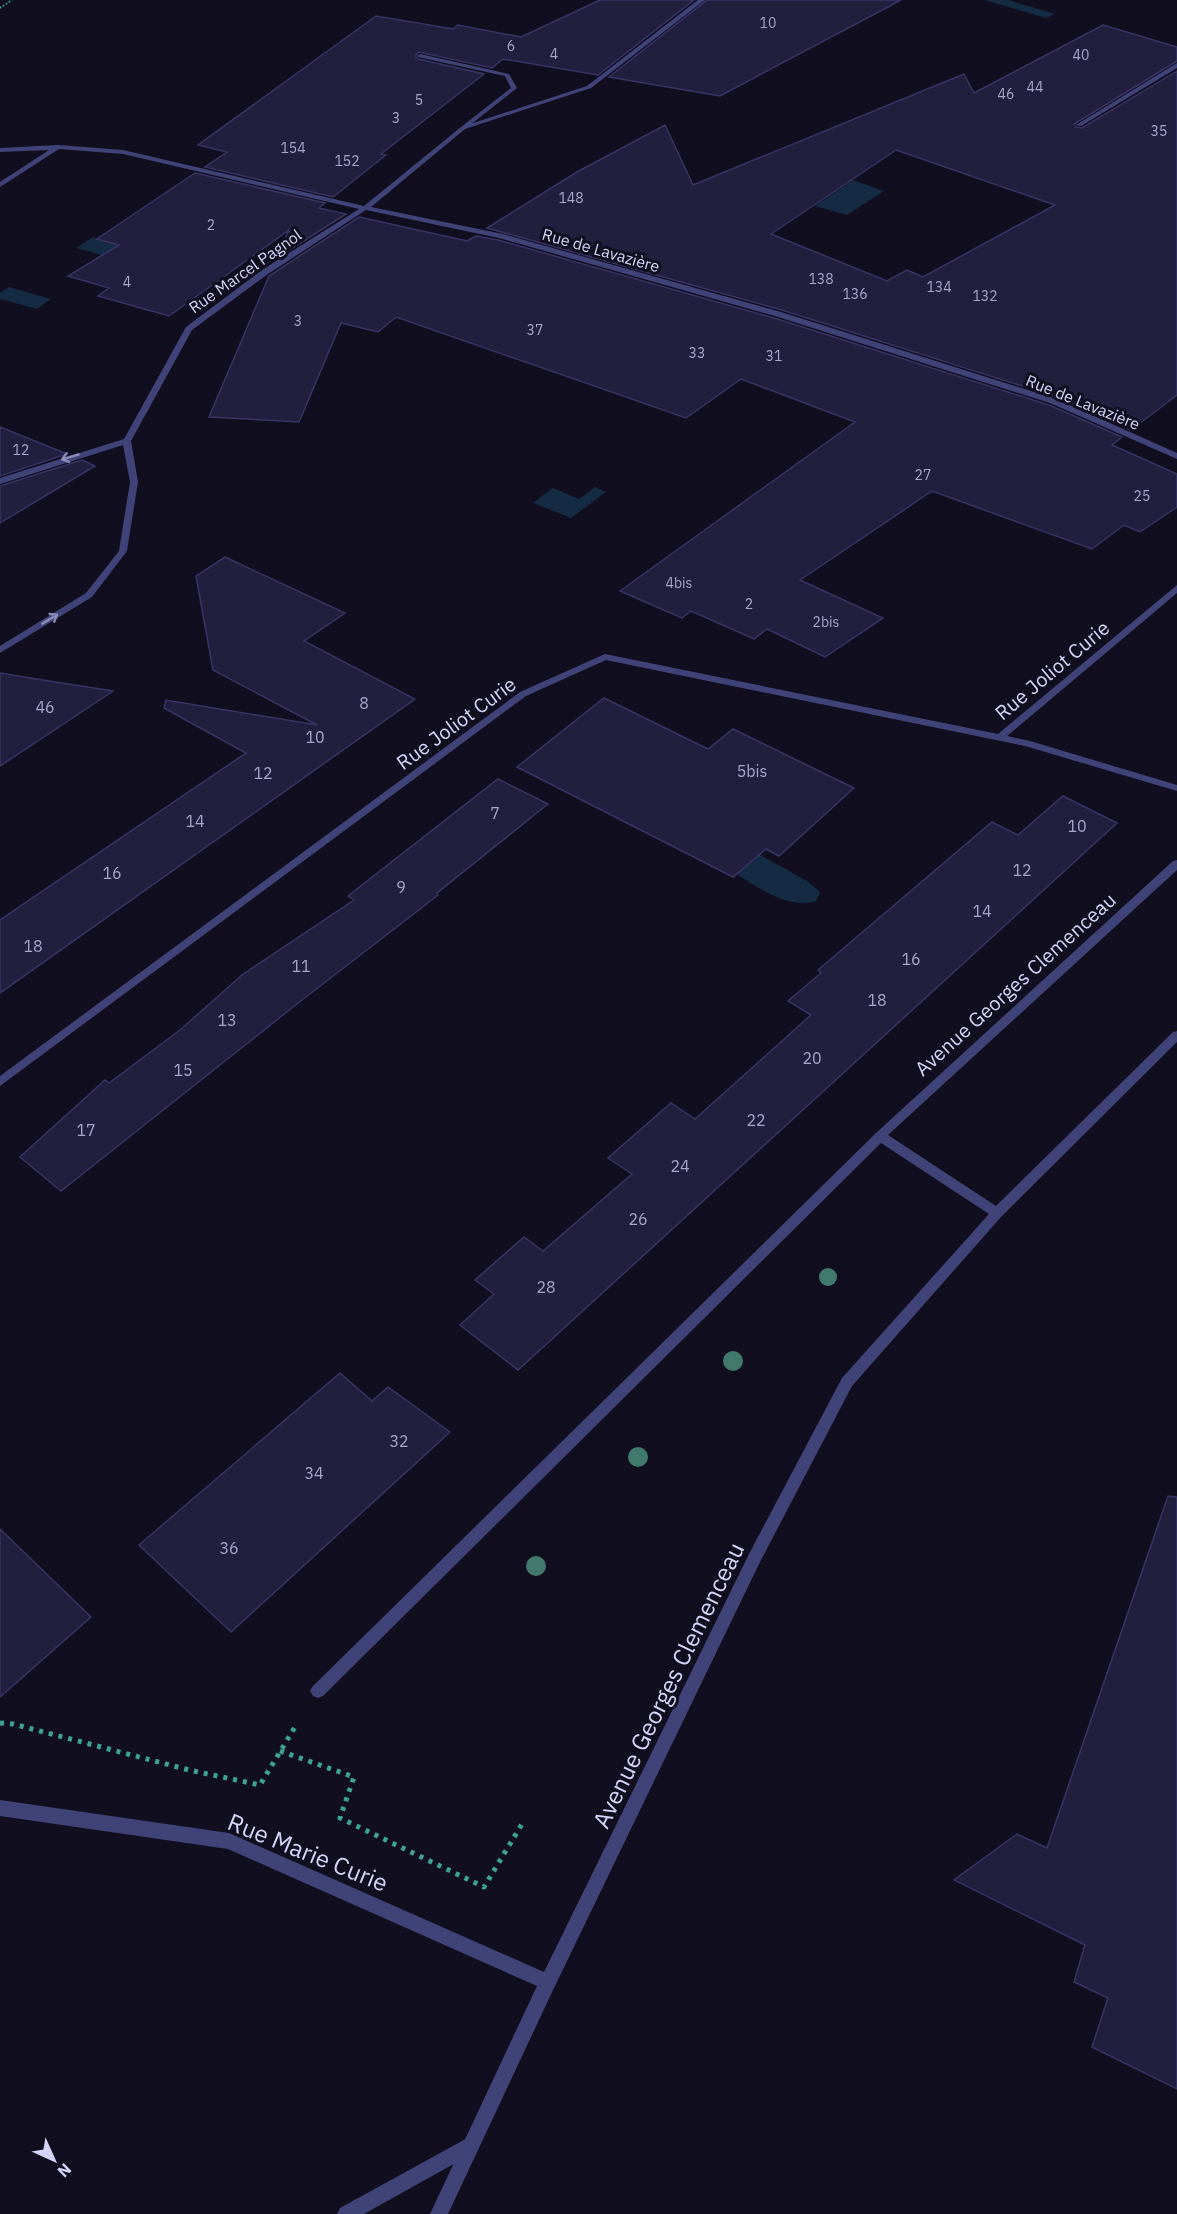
<svg xmlns="http://www.w3.org/2000/svg" width="1177" height="2214" font-family="'IBM Plex Sans',sans-serif">
<style>
.water{fill:#152b43}
.building{fill:#221e3d;stroke:#393366;stroke-width:1.5;fill-rule:evenodd}
.lines{fill:none;stroke-linecap:round;stroke-linejoin:round}
.path-far1{stroke:#3da394;stroke-width:2;stroke-dasharray:1.5 2;stroke-linecap:butt}
.path{stroke:#3da394;stroke-width:5;stroke-dasharray:4 6;stroke-linecap:butt}
.lane{fill:#404378;fill-rule:evenodd}
.street{fill:#404378;fill-rule:evenodd}
.tree{fill:#41796d}
.oneway{stroke:#8a8bb8}
.labels{text-anchor:middle;dominant-baseline:central;stroke-width:6;stroke-linejoin:round;paint-order:stroke}
.far-number-label{font-size:14px;fill:#a8a6ca}
.far-street-label{font-size:16px;fill:#d4d3f9;stroke:#110f1f}
.number-label{font-size:16px;fill:#a8a6ca}
.street-label{font-size:20px;fill:#d4d3f9;stroke:#110f1f}
.near-street-label{font-size:24px;fill:#d4d3f9;stroke:#110f1f}
</style>
<rect width="100%" height="100%" fill="#110f1f"/>
<!-- water -->
<path class="water" d="M 984,0 L 1008,0 L 1055,14 L 1046,18 Z
M 853,180 L 884,191 L 847,215 L 815,206 Z
M 93,237 L 136,249 L 120,260 L 76,248 Z
M 9,287 L 51,299 L 37,309 L 0,299 L 0,293 Z
M 595,487 L 606,492 L 571,518 L 533,503 L 553,488 L 579,499 Z
M 751,850 L 807,881 L 820,892 L 816,901 C 787,911 754,884 729,870 Z"/>
<!-- building -->
<path class="building" d="M 600,0 L 694,0 L 598,75 L 503,59 L 492,68 L 419,52 L 415,56 L 418,59 L 484,74 L 381,154 L 386,155 L 333,197 L 205,167 L 227,152 L 198,145 L 376,16 L 453,29 L 458,25 L 521,37 Z
M 707,0 L 901,0 L 720,96 L 609,77 Z
M 1103,25 L 1177,47 L 1177,61 L 1074,124 L 1076,127 L 1082,128 L 1177,71 L 1177,395 L 1131,430 L 1057,397 L 782,310 L 487,228 L 577,172 L 665,125 L 693,185 L 964,74 L 974,93 ZM 896,150 L 1055,205 L 923,277 L 907,270 L 887,281 L 771,234 Z
M 195,173 L 325,203 L 319,208 L 346,214 L 277,258 L 289,230 L 169,316 L 98,296 L 109,288 L 68,276 L 119,245 L 97,239 Z
M 359,217 L 467,241 L 476,236 L 498,240 L 774,318 L 1049,405 L 1122,437 L 1112,445 L 1177,474 L 1177,507 L 1140,532 L 1124,525 L 1092,549 L 932,491 L 800,580 L 883,618 L 825,657 L 767,629 L 754,639 L 691,611 L 682,618 L 620,591 L 855,422 L 741,379 L 686,418 L 396,317 L 378,332 L 341,323 L 299,422 L 209,417 L 269,276 Z
M 0,427 L 67,454 L 0,476 Z
M 82,460 L 95,466 L 0,523 L 0,486 Z
M 225,557 L 345,613 L 304,641 L 415,699 L 0,993 L 0,920 L 246,753 L 164,708 L 166,700 L 317,725 L 213,670 L 196,576 Z
M 0,673 L 36,679 L 113,691 L 0,766 Z
M 604,698 L 708,749 L 733,729 L 854,788 L 779,856 L 766,849 L 733,877 L 517,767 Z
M 498,779 L 548,804 L 437,893 L 438,895 L 293,1007 L 61,1191 L 20,1157 L 105,1080 L 109,1083 L 180,1030 L 242,975 L 354,900 L 348,896 Z
M 1063,796 L 1117,823 L 518,1370 L 460,1325 L 494,1294 L 475,1280 L 524,1237 L 543,1251 L 632,1174 L 608,1158 L 671,1103 L 695,1119 L 811,1015 L 788,1001 L 821,973 L 818,970 L 992,822 L 1018,835 Z
M 340,1373 L 372,1401 L 388,1387 L 450,1432 L 231,1632 L 139,1545 Z
M 1168,1496 L 1177,1497 L 1177,2089 L 1092,2047 L 1108,1998 L 1074,1982 L 1085,1945 L 954,1880 L 1017,1834 L 1047,1848 Z
M 0,1529 L 91,1617 L 0,1697 Z"/>
<g class="lines">
<!-- path-far1 -->
<path class="path-far1" d="M 0,8 L 12,0"/>
<!-- path -->
<path class="path" d="M 0,1723 L 13,1724 L 189,1770 L 260,1785 L 295,1727
M 280,1751 L 354,1777 L 340,1818 L 484,1887 L 522,1824"/>
<!-- lane -->
<path class="lane" d="M 420,54 L 509,74 L 517,88 L 465,129 L 461,129 L 461,127 L 511,88 L 505,76 L 418,57 L 417,56 Z
M 471,2136 L 477,2139 L 480,2145 L 477,2151 L 364,2214 L 337,2214 L 340,2208 Z"/>
<!-- street -->
<path class="street" d="M 698,0 L 705,0 L 591,88 L 465,129 L 371,207 L 503,234 L 781,312 L 1056,399 L 1177,453 L 1177,459 L 1050,403 L 775,316 L 499,238 L 366,210 L 268,274 L 192,330 L 131,441 L 138,482 L 127,551 L 92,597 L 0,653 L 0,646 L 86,593 L 119,551 L 130,482 L 123,445 L 0,484 L 0,478 L 124,439 L 186,327 L 262,270 L 359,209 L 123,154 L 59,149 L 0,187 L 0,182 L 49,150 L 0,152 L 0,148 L 58,145 L 123,150 L 364,206 L 461,127 L 587,86 Z
M 1177,63 L 1177,68 L 1081,126 L 1076,125 Z
M 1177,585 L 1177,593 L 1007,736 L 1030,741 L 1177,785 L 1177,791 L 1025,746 L 606,660 L 526,696 L 0,1086 L 0,1076 L 520,692 L 605,654 L 998,734 Z
M 1177,860 L 1177,870 L 888,1135 L 996,1206 L 1173,1032 L 1177,1031 L 1177,1042 L 1001,1217 L 852,1386 L 759,1564 L 554,1988 L 448,2214 L 430,2214 L 537,1986 L 228,1849 L 0,1816 L 0,1800 L 229,1833 L 544,1972 L 749,1554 L 842,1378 L 989,1214 L 881,1143 L 323,1696 L 318,1698 L 313,1696 L 310,1691 L 313,1686 L 876,1133 L 1173,861 Z"/>
</g>
<!-- trees -->
<g class="tree">
<circle cx="828" cy="1277" r="9"/>
<circle cx="733" cy="1361" r="10"/>
<circle cx="638" cy="1457" r="10"/>
<circle cx="536" cy="1566" r="10"/>
</g>
<!-- one-way arrows -->
<defs><path id="oneway-shaft" d="M-6 0H5M1.5-3L5.5 0L1.5 3" fill="none" stroke-width="1.6" stroke-linecap="round" stroke-linejoin="round" transform="scale(1.5)"/></defs>
<g class="oneway">
<use href="#oneway-shaft" transform="translate(70 457) rotate(164)"/>
<use href="#oneway-shaft" transform="translate(50 619) rotate(-31)"/>
</g>
<g class="labels">
<!-- far-number labels -->
<g class="far-number-label">
<text x="768" y="23">10</text>
<text x="511" y="46">6</text>
<text x="554" y="54">4</text>
<text x="1081" y="55">40</text>
<text x="1035" y="87">44</text>
<text x="1006" y="94">46</text>
<text x="419" y="100">5</text>
<text x="396" y="118">3</text>
<text x="1159" y="131">35</text>
<text x="293" y="148">154</text>
<text x="347" y="161">152</text>
<text x="571" y="198">148</text>
<text x="211" y="225">2</text>
<text x="821" y="279">138</text>
<text x="127" y="282">4</text>
<text x="939" y="287">134</text>
<text x="855" y="294">136</text>
<text x="985" y="296">132</text>
<text x="298" y="321">3</text>
<text x="535" y="330">37</text>
<text x="697" y="353">33</text>
<text x="774" y="356">31</text>
<text x="21" y="450">12</text>
<text x="923" y="475">27</text>
<text x="1142" y="496">25</text>
<text x="679" y="583">4bis</text>
<text x="749" y="604">2</text>
<text x="826" y="622">2bis</text>
</g>
<!-- far-street labels -->
<g class="far-street-label">
<text transform="translate(601 250) rotate(16)">Rue de Lavazière</text>
<text transform="translate(245 271) rotate(-35)">Rue Marcel Pagnol</text>
<text transform="translate(1083 402) rotate(22)">Rue de Lavazière</text>
</g>
<!-- number labels -->
<g class="number-label">
<text x="364" y="703">8</text>
<text x="45" y="707">46</text>
<text x="315" y="737">10</text>
<text x="752" y="771">5bis</text>
<text x="263" y="773">12</text>
<text x="495" y="813">7</text>
<text x="195" y="821">14</text>
<text x="1077" y="826">10</text>
<text x="1022" y="870">12</text>
<text x="112" y="873">16</text>
<text x="401" y="887">9</text>
<text x="982" y="911">14</text>
<text x="33" y="946">18</text>
<text x="911" y="959">16</text>
<text x="301" y="966">11</text>
<text x="877" y="1000">18</text>
<text x="227" y="1020">13</text>
<text x="812" y="1058">20</text>
<text x="183" y="1070">15</text>
<text x="756" y="1120">22</text>
<text x="86" y="1130">17</text>
<text x="680" y="1166">24</text>
<text x="638" y="1219">26</text>
<text x="546" y="1287">28</text>
<text x="399" y="1441">32</text>
<text x="314" y="1473">34</text>
<text x="229" y="1548">36</text>
</g>
<!-- street labels -->
<g class="street-label">
<text transform="translate(1052 670) rotate(-40)">Rue Joliot Curie</text>
<text transform="translate(456 723) rotate(-36)">Rue Joliot Curie</text>
<text transform="translate(1015 984) rotate(-42)">Avenue Georges Clemenceau</text>
</g>
<!-- near-street labels -->
<g class="near-street-label">
<text transform="translate(668 1685) rotate(-64)">Avenue Georges Clemenceau</text>
<text transform="translate(308 1852) rotate(22)">Rue Marie Curie</text>
</g>
</g>
<!-- north arrow -->
<g transform="translate(54 2160) rotate(135)" stroke="#110f1f" stroke-width="4.5" paint-order="stroke">
<path d="M0-4.5L10 22L0 15L-10 22Z" fill="#d4d3f9"/>
<text y="-9" font-size="16" font-weight="bold" text-anchor="middle" fill="#d4d3f9">N</text>
</g>
</svg>
